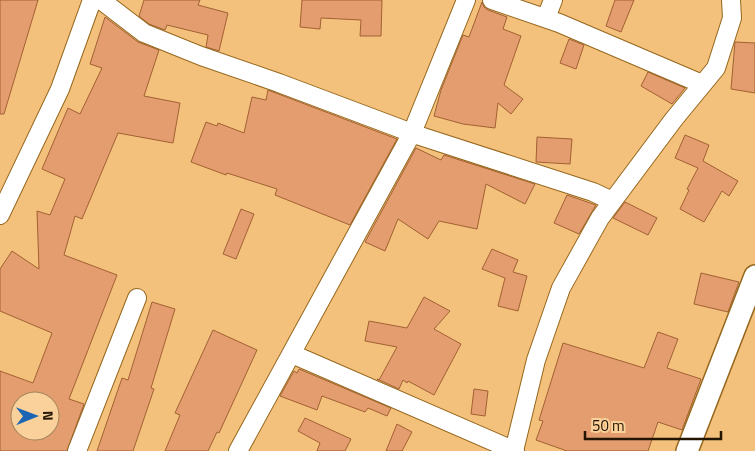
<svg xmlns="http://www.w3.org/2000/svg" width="755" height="451" font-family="'Titillium Web',sans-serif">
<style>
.building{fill:#e39d6e;stroke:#a26133;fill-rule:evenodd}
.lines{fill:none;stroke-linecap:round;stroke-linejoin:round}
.minor-casing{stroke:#95671d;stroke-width:20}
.tertiary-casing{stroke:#95671d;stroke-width:24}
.minor{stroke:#fff;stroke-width:18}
.tertiary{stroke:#fff;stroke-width:21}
</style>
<rect width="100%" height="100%" fill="#f4c17c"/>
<!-- building -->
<path class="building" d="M 0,0 L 38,0 L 4,114 L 0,114 Z
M 144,0 L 200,0 L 198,5 L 228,13 L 219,51 L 206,47 L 208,35 L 167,25 L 165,30 L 149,24 L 139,16 Z
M 302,0 L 382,0 L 381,36 L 360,36 L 361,20 L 321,18 L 320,29 L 300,27 Z
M 615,0 L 634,0 L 621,32 L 606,26 Z
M 482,2 L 484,7 L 488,10 L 507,17 L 503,29 L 521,36 L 504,85 L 523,99 L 511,114 L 498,103 L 495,128 L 463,124 L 434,116 L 441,90 L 463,35 L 469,37 Z
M 105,17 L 138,42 L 159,50 L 144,96 L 180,103 L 173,143 L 118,133 L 82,219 L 75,216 L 64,255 L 117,275 L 69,399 L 84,404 L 67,451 L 0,451 L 0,371 L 33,383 L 52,333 L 0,311 L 0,269 L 12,251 L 39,269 L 37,211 L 50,215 L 65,179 L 42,169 L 68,108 L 80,114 L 102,68 L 90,64 ZM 20,401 L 50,401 L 50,431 L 20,431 Z
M 569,39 L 584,45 L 576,69 L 560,63 Z
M 735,42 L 755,43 L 755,93 L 731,89 Z
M 648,72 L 685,88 L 672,104 L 641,86 Z
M 268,90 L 397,139 L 350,225 L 275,195 L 277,189 L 227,173 L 226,175 L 191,162 L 206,122 L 217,126 L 218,123 L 244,133 L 252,97 L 266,100 Z
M 685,135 L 709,145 L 703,161 L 738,181 L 729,196 L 722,191 L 704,222 L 680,209 L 689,190 L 687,189 L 698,168 L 675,158 Z
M 537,137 L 572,139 L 570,164 L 536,162 Z
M 416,148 L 441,160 L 444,155 L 535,184 L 525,204 L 486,184 L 477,229 L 439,221 L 428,239 L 398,219 L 385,251 L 365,242 Z
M 567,195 L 596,205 L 579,234 L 554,223 Z
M 625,202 L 657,218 L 648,235 L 613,218 Z
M 241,209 L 254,214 L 236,259 L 223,254 Z
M 492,249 L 518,260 L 513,272 L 527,276 L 518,311 L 498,306 L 505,278 L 482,269 Z
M 701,273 L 739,282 L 728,312 L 694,304 Z
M 424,297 L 450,311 L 434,329 L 461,344 L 434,395 L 408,381 L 407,383 L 403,380 L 399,389 L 377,379 L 379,380 L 397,347 L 365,341 L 369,321 L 407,328 Z
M 152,302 L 175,309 L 151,388 L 154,389 L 133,451 L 97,451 L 122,378 L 128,380 Z
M 213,330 L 257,350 L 219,433 L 217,432 L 208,451 L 165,451 L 180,415 L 175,413 Z
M 658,332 L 678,339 L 667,368 L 701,379 L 682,430 L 658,422 L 648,451 L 567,451 L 536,440 L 543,421 L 539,420 L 563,343 L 644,368 Z
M 299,369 L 391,408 L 387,416 L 368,408 L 365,412 L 322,396 L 317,410 L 280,396 L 294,371 L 297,373 Z
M 474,389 L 488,391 L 485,416 L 471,414 Z
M 305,418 L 351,439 L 345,451 L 317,451 L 320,443 L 298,431 Z
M 397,424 L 412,432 L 402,451 L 386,451 Z"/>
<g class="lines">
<!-- minor casing -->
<g class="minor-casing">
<path id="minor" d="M 101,0 L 144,33 L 201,56 L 279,83 L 420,136 L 593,192 L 612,201
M 492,0 L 559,23 L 702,84
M 546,18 L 553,0
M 0,215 L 60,89 L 92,0
M 292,354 L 515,451
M 77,451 L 137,298
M 238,451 L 412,133 L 466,0
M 514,451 L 536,360 L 561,288 L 600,218 L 674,119 L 716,68 L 732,18 L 731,0"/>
</g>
<!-- tertiary casing -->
<g class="tertiary-casing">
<path id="tertiary" d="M 687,451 L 755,276"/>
</g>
<!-- minor -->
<use href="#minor" class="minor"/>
<!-- tertiary -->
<use href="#tertiary" class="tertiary"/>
</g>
<!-- north arrow -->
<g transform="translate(35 416) rotate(89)"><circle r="24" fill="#fad19a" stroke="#a4865d"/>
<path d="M0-4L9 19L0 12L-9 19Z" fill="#1b65b4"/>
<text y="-8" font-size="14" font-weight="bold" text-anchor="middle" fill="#241501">N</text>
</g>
<!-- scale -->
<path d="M585 431v8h136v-8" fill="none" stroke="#241501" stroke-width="2.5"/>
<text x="592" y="431" font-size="15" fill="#241501" stroke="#fad19a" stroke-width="4" paint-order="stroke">50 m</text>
</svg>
